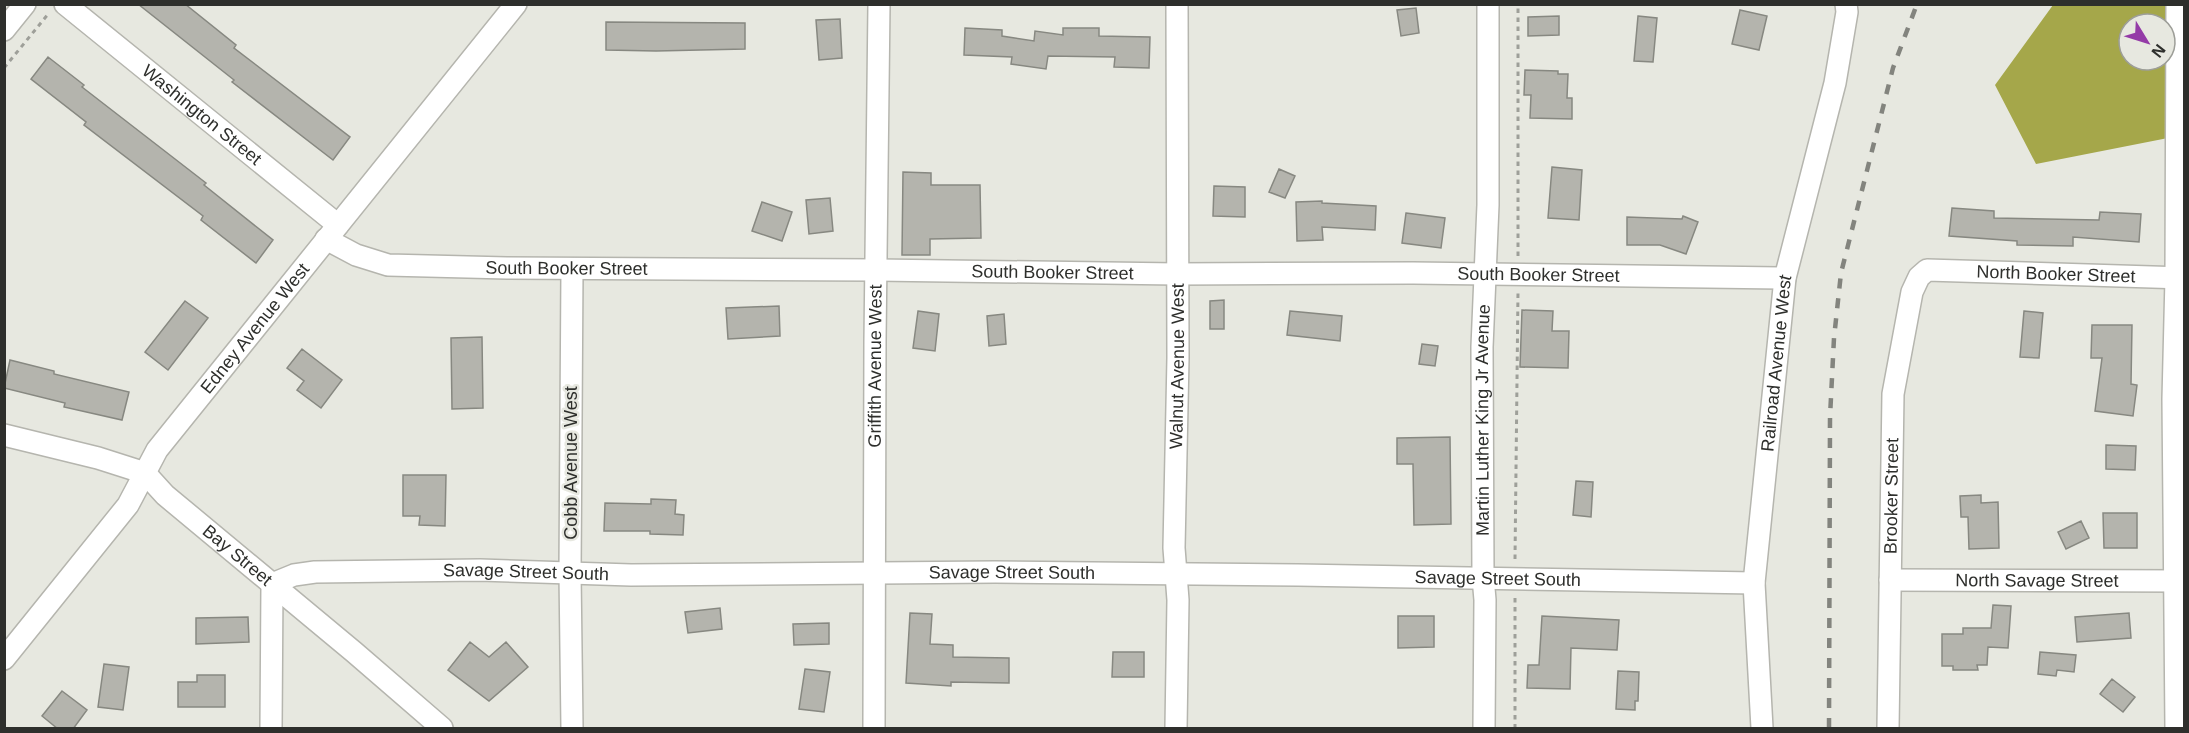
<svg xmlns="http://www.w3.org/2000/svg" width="2189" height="733" font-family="Arial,sans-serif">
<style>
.forest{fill:#a5a74a;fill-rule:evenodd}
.building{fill:#b4b4ad;stroke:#878881;stroke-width:1.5}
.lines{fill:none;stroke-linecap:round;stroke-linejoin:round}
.street-casing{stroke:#b5b5ae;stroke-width:24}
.path{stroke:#9e9f99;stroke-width:3;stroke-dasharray:4.5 4.5;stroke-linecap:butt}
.street{stroke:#fff;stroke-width:21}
.rail{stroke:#83847e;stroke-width:4.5;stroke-dasharray:10 10;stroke-linecap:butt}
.labels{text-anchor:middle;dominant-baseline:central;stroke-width:5;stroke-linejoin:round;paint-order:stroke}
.street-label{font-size:18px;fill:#2e2f2c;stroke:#e7e8e0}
</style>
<rect width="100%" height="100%" fill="#e7e8e0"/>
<!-- forest -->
<path class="forest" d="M 2053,5 L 2167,5 L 2168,138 L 2036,164 L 1995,85 ZM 2129,24 L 2165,24 L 2165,60 L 2129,60 Z"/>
<!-- building -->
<path class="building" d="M 138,4 L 185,4 L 236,45 L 234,48 L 350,137 L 333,160 L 232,82 L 234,80 Z
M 1416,8 L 1419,33 L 1401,36 L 1397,10 Z
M 1740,10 L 1767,16 L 1759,50 L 1732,44 Z
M 1559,16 L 1559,35 L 1528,36 L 1528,17 Z
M 1638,16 L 1657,18 L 1653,62 L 1634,61 Z
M 840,19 L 842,58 L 819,60 L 816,20 Z
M 606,22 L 745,23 L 745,49 L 656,51 L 606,50 Z
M 965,28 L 1002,30 L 1002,36 L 1034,41 L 1035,31 L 1063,35 L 1063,28 L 1099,28 L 1099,36 L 1150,37 L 1149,68 L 1114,67 L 1115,57 L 1048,56 L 1046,69 L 1011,64 L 1012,57 L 964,55 Z
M 48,57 L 84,85 L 82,87 L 206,183 L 204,185 L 273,240 L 256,263 L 201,220 L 203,216 L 84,125 L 86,122 L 31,79 Z
M 1525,70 L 1558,71 L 1558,74 L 1568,74 L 1567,98 L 1572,98 L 1572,119 L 1530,118 L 1531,95 L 1524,95 Z
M 1552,167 L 1582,170 L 1579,220 L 1548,218 Z
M 1279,169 L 1295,176 L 1285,198 L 1269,192 Z
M 903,172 L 931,173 L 931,185 L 980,185 L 981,238 L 930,239 L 930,255 L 902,255 Z
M 1214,186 L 1245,187 L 1245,217 L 1213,216 Z
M 830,198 L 833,231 L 809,234 L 806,200 Z
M 1322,201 L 1322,203 L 1376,206 L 1375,230 L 1322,227 L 1323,240 L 1297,241 L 1296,202 Z
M 762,202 L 792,212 L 782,241 L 752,231 Z
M 1952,208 L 1994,211 L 1994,218 L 2099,220 L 2100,212 L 2141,214 L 2139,242 L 2073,237 L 2073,246 L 2017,245 L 2017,241 L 1949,236 Z
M 1406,213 L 1445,218 L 1441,248 L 1402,243 Z
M 1683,216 L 1698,222 L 1686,254 L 1660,245 L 1627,245 L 1627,217 L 1682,219 Z
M 1224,300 L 1224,329 L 1210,329 L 1210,301 Z
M 185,301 L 208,318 L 168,370 L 145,352 Z
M 779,306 L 780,336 L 728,339 L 726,308 Z
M 1522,310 L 1553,311 L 1552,331 L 1569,331 L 1568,368 L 1520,367 Z
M 918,311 L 939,314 L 935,351 L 913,348 Z
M 1290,311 L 1342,316 L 1340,341 L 1287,335 Z
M 2024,311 L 2043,313 L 2039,358 L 2020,357 Z
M 1004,314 L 1006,344 L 989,346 L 987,316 Z
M 2092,325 L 2132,325 L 2131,384 L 2137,385 L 2133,416 L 2095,411 L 2102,358 L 2091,358 Z
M 482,337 L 483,408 L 452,409 L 451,338 Z
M 1422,344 L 1438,346 L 1435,366 L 1419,364 Z
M 302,349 L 342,380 L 321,408 L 297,390 L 304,381 L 287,368 Z
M 10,360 L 54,371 L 54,374 L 129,392 L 122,420 L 64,407 L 65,403 L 4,388 Z
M 1450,437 L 1451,524 L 1414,525 L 1413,464 L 1397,464 L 1397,438 Z
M 2106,445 L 2136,446 L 2135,470 L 2106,469 Z
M 403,475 L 446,475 L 445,526 L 419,525 L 420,516 L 403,516 Z
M 1576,481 L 1593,482 L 1591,517 L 1573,515 Z
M 1981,495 L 1981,503 L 1998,502 L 1999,548 L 1969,549 L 1968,517 L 1961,517 L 1960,496 Z
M 651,499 L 676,500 L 675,514 L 684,515 L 683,535 L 650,534 L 650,531 L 604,531 L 605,503 L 651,504 Z
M 2103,513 L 2137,513 L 2137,548 L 2104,548 Z
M 2081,521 L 2089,538 L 2066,549 L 2058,532 Z
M 1993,605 L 2011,606 L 2008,648 L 1988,647 L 1987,665 L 1977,665 L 1978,670 L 1953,670 L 1953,666 L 1942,666 L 1942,634 L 1963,634 L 1963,628 L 1991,628 Z
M 720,608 L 722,629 L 688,633 L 685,612 Z
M 910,613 L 932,614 L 930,644 L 953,645 L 953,657 L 1009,658 L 1009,683 L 951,682 L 951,686 L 906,683 Z
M 2129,613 L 2131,638 L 2077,642 L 2075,617 Z
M 1398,616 L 1434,616 L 1434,647 L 1398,648 Z
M 1542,616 L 1619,620 L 1617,650 L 1571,648 L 1570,689 L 1527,688 L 1528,665 L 1539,665 Z
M 248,617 L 249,642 L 196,644 L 196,618 Z
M 829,623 L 829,644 L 794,645 L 793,624 Z
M 470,642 L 489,657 L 506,642 L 528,667 L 489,701 L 448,670 Z
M 1113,652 L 1144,652 L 1144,677 L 1112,677 Z
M 2040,652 L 2076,655 L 2074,672 L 2057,670 L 2056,676 L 2038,674 Z
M 104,664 L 129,667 L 123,710 L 98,707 Z
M 805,669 L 830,672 L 824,712 L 799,709 Z
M 1618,671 L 1639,672 L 1638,701 L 1635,701 L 1635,710 L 1616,709 Z
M 197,675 L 225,675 L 225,707 L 178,707 L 178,682 L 197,682 Z
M 2112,679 L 2135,697 L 2123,712 L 2100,694 Z
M 62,691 L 87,710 L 73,729 L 58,729 L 42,716 Z"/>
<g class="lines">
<!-- street casing -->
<g class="street-casing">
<g id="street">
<path id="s1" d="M 65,4 L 338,225"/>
<path d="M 4,30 L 25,4"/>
<path id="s2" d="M 326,239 L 356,255 L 388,265 L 507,268 L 877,270 L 1177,274 L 1413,273 L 1785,278"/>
<path d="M 572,269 L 570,573 L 572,728"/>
<path id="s3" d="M 4,435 L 98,458 L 145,473 L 165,495 L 354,652 L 442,728"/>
<path id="s4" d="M 1890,580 L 2184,581"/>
<path id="s5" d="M 4,659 L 128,505 L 157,450 L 516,4"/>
<path id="s6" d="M 271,728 L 272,584 L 294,575 L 315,572 L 480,570 L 631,575 L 995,572 L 1298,575 L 1754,583"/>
<path id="s7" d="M 874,728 L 875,341 L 879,4"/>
<path id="s8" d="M 1176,728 L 1178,600 L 1174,548 L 1178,358 L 1177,4"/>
<path id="s9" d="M 1484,728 L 1485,600 L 1483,577 L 1482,347 L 1488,205 L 1488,4"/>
<path id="s10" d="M 1762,728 L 1754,583 L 1785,278 L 1835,83 L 1847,12 L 1846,4"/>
<path id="s11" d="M 1888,728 L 1893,394 L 1912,292 L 1919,277 L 1927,270 L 2184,278"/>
<path d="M 2176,728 L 2173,399 L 2176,278 L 2177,4"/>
</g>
</g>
<!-- path -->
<path class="path" d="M 4,68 L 49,13
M 1518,256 L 1518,4
M 1515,559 L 1518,292
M 1515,598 L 1515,728"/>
<!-- street -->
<use href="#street" class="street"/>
<!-- rail -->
<path class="rail" d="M 1829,728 L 1830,417 L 1834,338 L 1841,273 L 1893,68 L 1917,4"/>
</g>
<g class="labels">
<!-- street labels -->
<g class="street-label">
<text stroke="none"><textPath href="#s1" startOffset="176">Washington Street</textPath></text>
<text stroke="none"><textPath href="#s2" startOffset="246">South Booker Street</textPath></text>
<text stroke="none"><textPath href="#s2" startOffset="732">South Booker Street</textPath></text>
<text stroke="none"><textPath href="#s11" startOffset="594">North Booker Street</textPath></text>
<text stroke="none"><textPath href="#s2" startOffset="1218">South Booker Street</textPath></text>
<text stroke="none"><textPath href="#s5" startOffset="416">Edney Avenue West</textPath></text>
<text stroke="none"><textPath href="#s10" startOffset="366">Railroad Avenue West</textPath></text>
<text stroke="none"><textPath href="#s7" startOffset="362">Griffith Avenue West</textPath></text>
<text stroke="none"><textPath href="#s8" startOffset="362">Walnut Avenue West</textPath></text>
<text stroke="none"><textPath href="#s9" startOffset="308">Martin Luther King Jr Avenue</textPath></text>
<text transform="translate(571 463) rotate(-90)">Cobb Avenue West</text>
<text stroke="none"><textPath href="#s11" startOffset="232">Brooker Street</textPath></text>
<text stroke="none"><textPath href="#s3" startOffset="270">Bay Street</textPath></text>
<text stroke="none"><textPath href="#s6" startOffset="400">Savage Street South</textPath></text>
<text stroke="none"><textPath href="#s6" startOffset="886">Savage Street South</textPath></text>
<text stroke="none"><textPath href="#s6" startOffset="1372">Savage Street South</textPath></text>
<text stroke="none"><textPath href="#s4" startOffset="147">North Savage Street</textPath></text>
</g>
</g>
<!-- border -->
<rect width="2189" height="733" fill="none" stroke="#2e2f2c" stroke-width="12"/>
<!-- north arrow -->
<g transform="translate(2147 42) rotate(128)"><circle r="28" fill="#e7e8e0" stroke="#9d9e98" stroke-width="1.5"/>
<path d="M0-4.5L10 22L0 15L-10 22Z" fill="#943ba7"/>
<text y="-9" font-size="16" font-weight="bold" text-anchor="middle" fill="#2e2f2c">N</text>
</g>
</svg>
